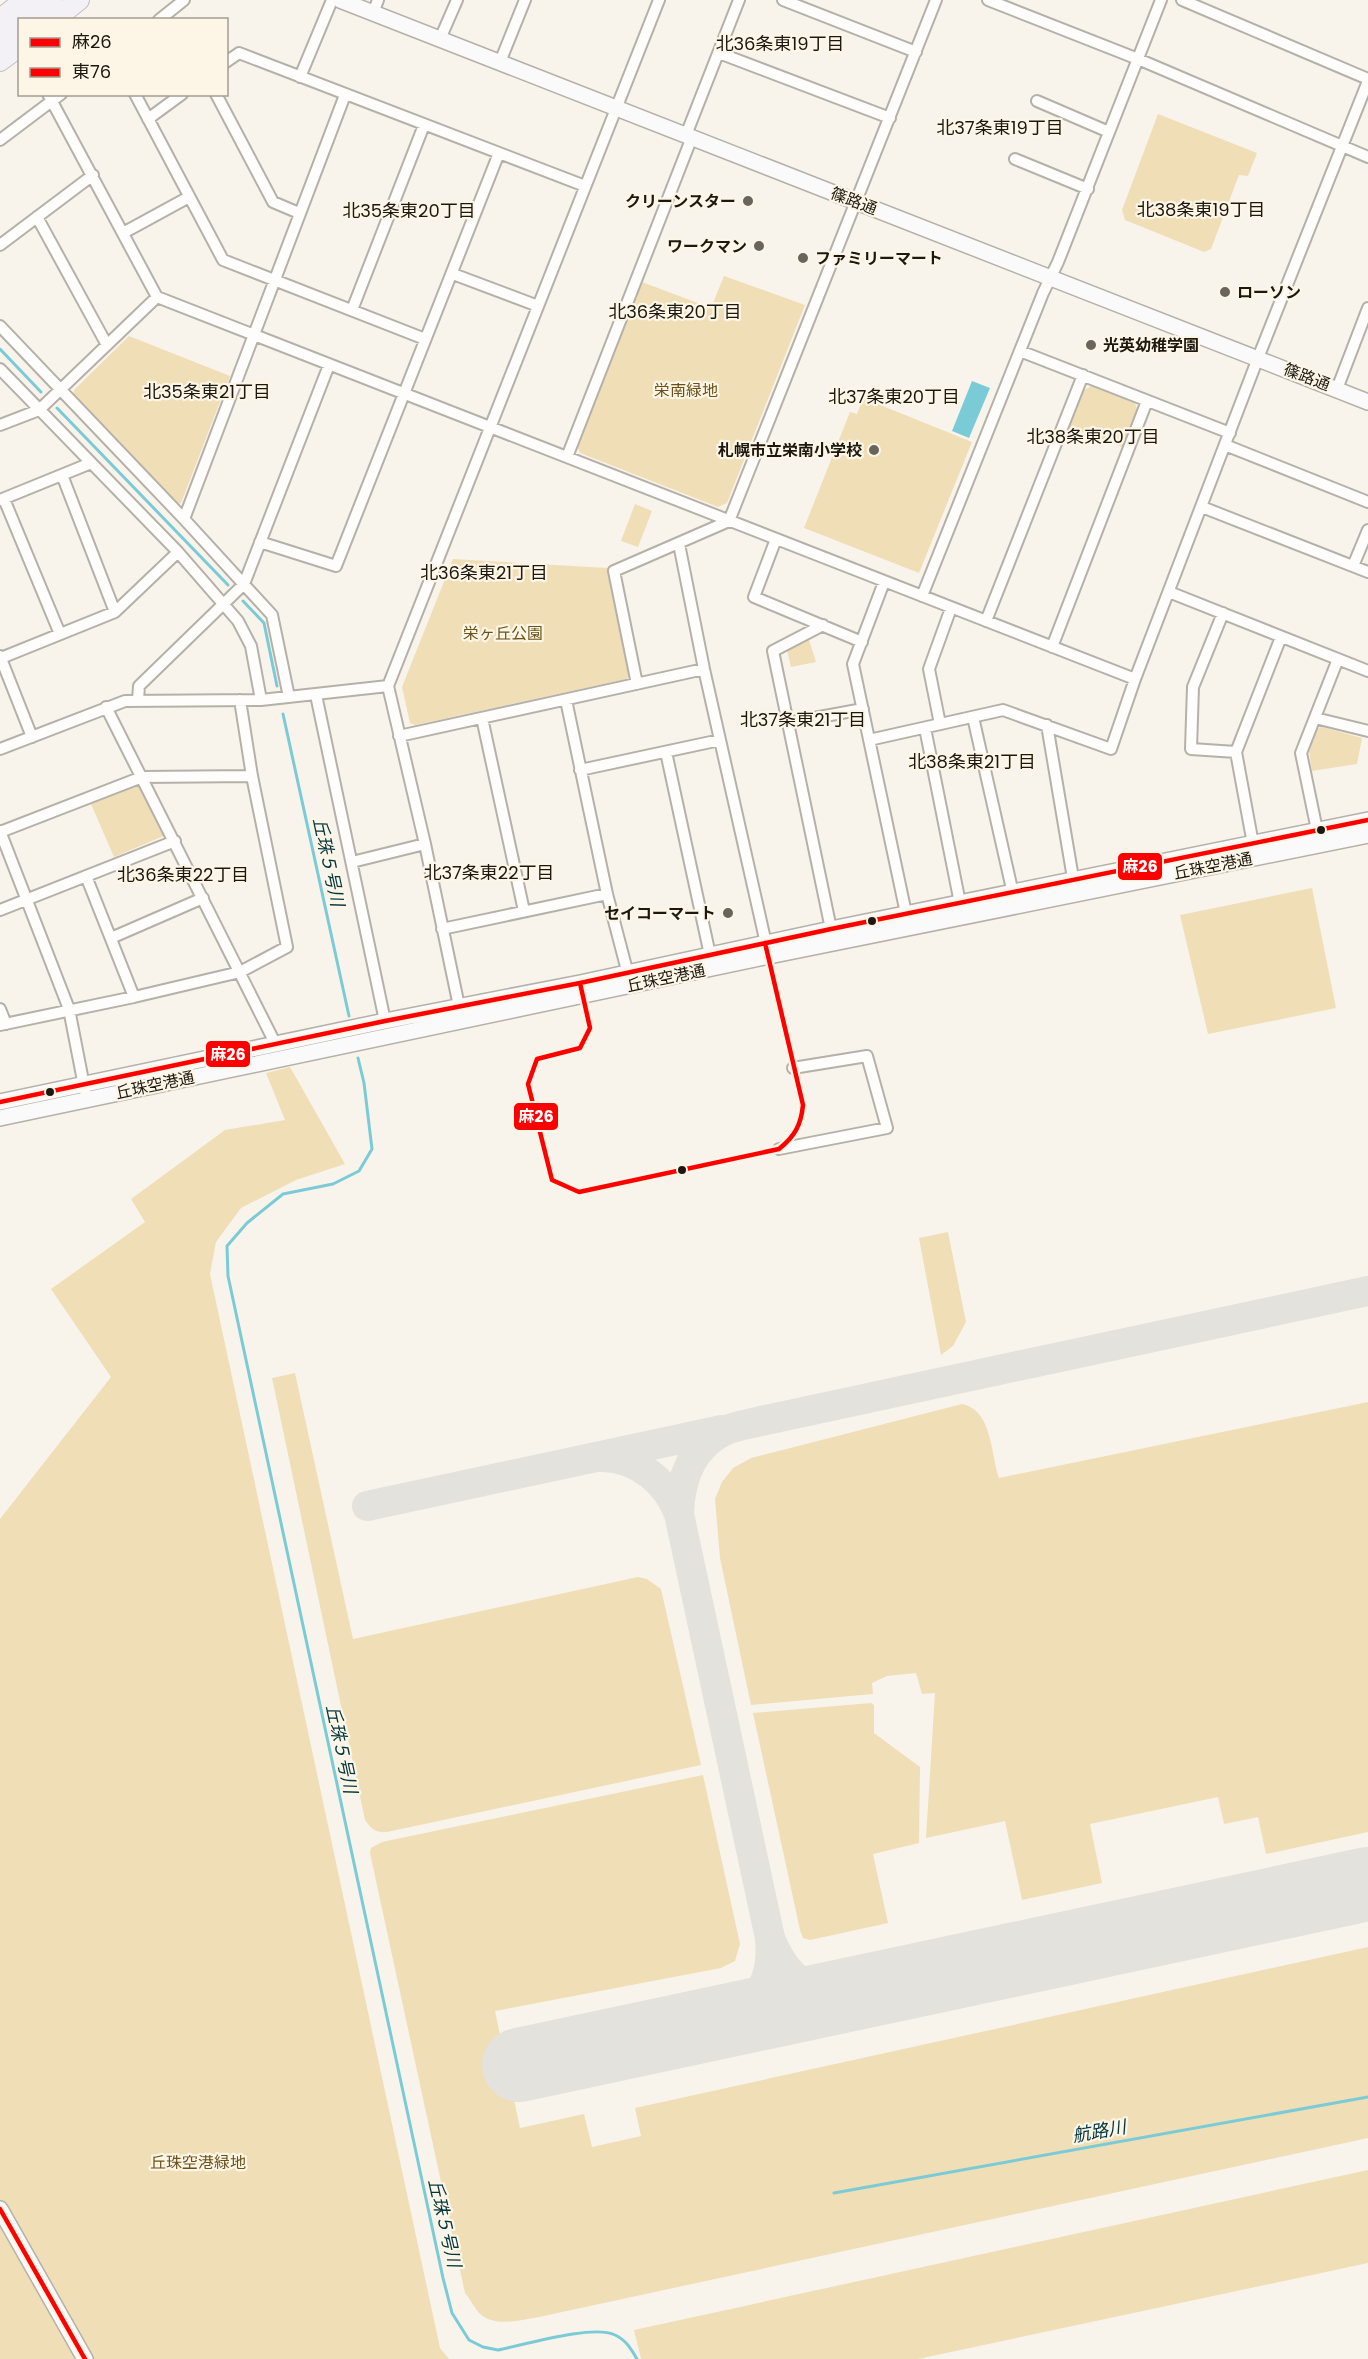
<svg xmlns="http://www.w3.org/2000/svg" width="1368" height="2359" font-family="Poppins,'Noto Sans JP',sans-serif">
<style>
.green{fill:#f0deb6}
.water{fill:#7bcbd7}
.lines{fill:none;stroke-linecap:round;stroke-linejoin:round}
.stream{stroke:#7bcbd7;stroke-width:3}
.taxiway{stroke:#e4e2dc;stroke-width:30}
.runway{stroke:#e4e2dc;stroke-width:74}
.street-casing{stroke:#b5b1a9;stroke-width:14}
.secondary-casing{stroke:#b5b1a9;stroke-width:18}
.highway-casing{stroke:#c3c0c2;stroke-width:22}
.street{stroke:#fefdfc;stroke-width:10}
.secondary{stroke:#fbfafa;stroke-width:15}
.highway{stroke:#f3f1f5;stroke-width:20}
.bus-1-casing{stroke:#fdf6e7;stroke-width:9}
.bus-2-casing{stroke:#fdf6e7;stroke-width:9}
.bus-1{stroke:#f00;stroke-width:4.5}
.bus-2{stroke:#f00;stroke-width:4.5}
.poi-dot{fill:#69655c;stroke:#fdf6e7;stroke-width:2}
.bus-dot{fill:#1c180f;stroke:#fdf6e7;stroke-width:2}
.labels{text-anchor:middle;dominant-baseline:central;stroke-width:4.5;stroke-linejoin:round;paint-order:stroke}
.poi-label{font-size:16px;font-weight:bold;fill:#1c180f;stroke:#fdf6e7;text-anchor:end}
.street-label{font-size:16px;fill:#1c180f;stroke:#fdf6e7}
.park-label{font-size:16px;fill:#6b5317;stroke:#fdf6e7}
.neighbourhood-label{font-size:18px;fill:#1c180f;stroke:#fdf6e7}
.water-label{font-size:18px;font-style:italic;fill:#00363f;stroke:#fdf6e7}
.line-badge{stroke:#fdf6e7;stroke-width:2}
.badge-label{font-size:16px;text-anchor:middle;font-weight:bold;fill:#fff}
</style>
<rect width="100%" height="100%" fill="#f8f4ec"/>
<!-- green -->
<path class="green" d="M 1158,114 L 1257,153 L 1248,176 L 1239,175 L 1211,249 L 1204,252 L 1125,220 L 1122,210 Z
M 724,276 L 805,305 L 727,503 L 718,507 L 580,453 L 577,446 L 642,282 L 711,308 Z
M 129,336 L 230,376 L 181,503 L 177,504 L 73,396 L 74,390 Z
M 1091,386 L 1135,403 L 1137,409 L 1122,447 L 1069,427 L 1084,390 Z
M 863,398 L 972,442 L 919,573 L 804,528 L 850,412 L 857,414 Z
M 635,504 L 652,511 L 638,547 L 621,541 Z
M 453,559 L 607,568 L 629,676 L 627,679 L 415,725 L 410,723 L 402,687 Z
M 809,640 L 816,662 L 791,667 L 787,650 Z
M 1322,727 L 1362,738 L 1357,764 L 1312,771 L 1309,751 L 1317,729 Z
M 140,784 L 166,835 L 114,857 L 91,804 Z
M 1312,888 L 1336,1008 L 1208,1034 L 1180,915 Z
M 290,1067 L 345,1164 L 296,1180 L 241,1208 L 216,1242 L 210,1274 L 440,2348 L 449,2359 L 0,2359 L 0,1519 L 111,1377 L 51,1289 L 145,1222 L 131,1199 L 225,1130 L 285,1120 L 266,1073 Z
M 948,1232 L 966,1322 L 953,1346 L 941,1355 L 919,1238 Z
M 295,1373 L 353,1639 L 638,1577 L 647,1579 L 661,1589 L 701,1765 L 387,1832 C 376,1833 371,1829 365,1820 L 272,1378 Z
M 1368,1402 L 1368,1832 L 1266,1854 L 1258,1817 L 1224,1824 L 1218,1797 L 1090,1824 L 1102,1883 L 1022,1900 L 1005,1821 L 926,1838 L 935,1693 L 922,1694 L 916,1673 L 887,1676 L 872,1683 L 873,1694 L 751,1705 L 720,1558 L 715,1499 L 722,1482 L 733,1468 L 751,1458 L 962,1404 C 992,1409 991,1455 999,1478 Z
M 871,1703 L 874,1705 L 874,1733 L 920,1767 L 919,1843 L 873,1854 L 888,1923 L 810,1940 L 803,1938 L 800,1930 L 753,1713 Z
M 703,1775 L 740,1944 L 735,1961 L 721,1968 L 495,2011 L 520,2128 L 584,2114 L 592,2147 L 641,2136 L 635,2108 L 1368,1947 L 1368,2138 L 539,2317 C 520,2320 495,2328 479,2313 C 474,2307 470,2299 465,2293 L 370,1853 L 371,1848 L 382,1842 Z
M 1368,2170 L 1368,2263 L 918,2359 L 641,2359 L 634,2330 Z"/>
<!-- water -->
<path class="water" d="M 972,381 L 990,388 L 969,438 L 952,431 Z"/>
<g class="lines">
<!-- stream -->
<path class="stream" d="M 0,349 L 41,392
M 57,408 L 228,585
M 243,601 L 264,623 L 277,686
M 283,714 L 349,1016
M 358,1058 L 364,1083 L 372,1149 L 359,1171 L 333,1184 L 283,1194 L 247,1223 L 227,1246 L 228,1276 L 443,2278 L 452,2313 L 469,2340 L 483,2347 L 498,2350 C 524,2345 593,2324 615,2335 C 626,2340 631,2349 637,2359
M 834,2193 L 1368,2097"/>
<!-- taxiway -->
<path class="taxiway" d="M 603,1457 C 638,1458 667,1482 679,1514
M 367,1506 L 722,1430
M 770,1938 C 788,1983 811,1994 858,1993
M 718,2023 C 758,2007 774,1981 770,1938 L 679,1514 C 680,1480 691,1447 724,1431 C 735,1426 749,1424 761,1421 L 1368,1291"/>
<!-- runway -->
<path class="runway" d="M 519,2065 L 1368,1884"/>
<!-- street casing -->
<g class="street-casing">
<path id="street" d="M 783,0 L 916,52
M 988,0 L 1138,59 L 1368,157
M 1182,0 L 1368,79
M 373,13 L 378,0
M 159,20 L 184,0
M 440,39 L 457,0
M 719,53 L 890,118
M 226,62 L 239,53 L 585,186
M 500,62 L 525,0
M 300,77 L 332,0
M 48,94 L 157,297 L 1135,679
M 135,94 L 223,260 L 425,339
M 216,94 L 273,202 L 299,213
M 1037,101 L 1109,132
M 148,119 L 182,94
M 686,135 L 739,0
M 0,140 L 61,94
M 1015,159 L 1088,189
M 37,217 L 107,345
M 123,233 L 189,197
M 0,245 L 93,175
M 453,274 L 538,306
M 352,310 L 424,125
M 0,326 L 184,519 L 272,615 L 289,697
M 1020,351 L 1230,433
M 0,369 L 178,552 L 238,621 L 251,646 L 261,700
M 1337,389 L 1368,308
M 0,425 L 39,410 L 157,297
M 1225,445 L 1368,502
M 567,457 L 692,137
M 62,475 L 115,612
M 4,499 L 60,634
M 0,500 L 91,463
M 1202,507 L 1368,572
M 184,519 L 345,95
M 776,539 L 754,597 L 862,642
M 260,542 L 336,566 L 499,153
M 679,544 L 704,669 L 767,948
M 1353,566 L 1368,530
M 884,582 L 853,664 L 907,918
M 1169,592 L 1368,671
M 922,596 L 1043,293 L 1058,262 L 1161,0
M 1223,613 L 1193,687 L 1191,749 L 1236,752
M 986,621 L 1083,375
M 823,625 L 773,651 L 831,929
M 1052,647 L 1147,401
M 0,656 L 32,737
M 1,658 L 115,612 L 178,552
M 637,684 L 614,571 L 729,521 L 936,0
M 316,695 L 385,1021
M 138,700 L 139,686 L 244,584 L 329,365
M 566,700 L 607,894 L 629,978
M 106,707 L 276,1045
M 973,717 L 1014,898
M 482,718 L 524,911
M 1315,718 L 1368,731
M 787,723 L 863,709
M 940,724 L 929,669 L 951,608
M 1047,725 L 1074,884
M 925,728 L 960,903
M 399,736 L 704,669
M 869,740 L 1003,710 L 1111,749 L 1135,679 L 1258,358 L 1368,81
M 0,749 L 125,701 L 261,700 L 388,686
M 666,752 L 710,955
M 580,770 L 720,740
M 1317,830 L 1301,753 L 1338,659
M 0,831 L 69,1009 L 85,1091
M 0,832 L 142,777 L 252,776
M 1253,844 L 1236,752 L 1281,637
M 352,862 L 425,844
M 86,876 L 134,997
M 0,910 L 175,841
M 442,929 L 607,894
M 111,938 L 203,898
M 0,1009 L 6,1024
M 460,1011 L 425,844 L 388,686 L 659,0
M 0,1025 L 134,997 L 240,972 L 287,947 L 252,776 L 240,700
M 779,1149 L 887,1128 L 867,1056 L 793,1068"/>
</g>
<!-- secondary casing -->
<g class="secondary-casing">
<path id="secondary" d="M 340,0 L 1368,402
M 0,1102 L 385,1021 L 580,983 L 831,929 L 1368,820
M 0,1118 L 769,956 L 1368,835
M 0,2209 L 85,2359"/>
</g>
<!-- highway casing -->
<g class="highway-casing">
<path id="highway" d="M 0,19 L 25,0
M 26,20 L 52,0
M 54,20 L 79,0
M 0,39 L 20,25
M 0,61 L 20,46"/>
</g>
<!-- street -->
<use href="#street" class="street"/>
<!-- secondary -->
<use href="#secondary" class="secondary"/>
<!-- highway -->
<use href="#highway" class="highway"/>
<!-- bus-1 casing -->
<g class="bus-1-casing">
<path id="bus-1" d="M 580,983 L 590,1028 L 580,1048 L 537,1059 L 528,1084 L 552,1180 L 579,1192 L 779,1149 C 795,1136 801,1125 803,1105 L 765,943
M 0,1102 L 385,1021 L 580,983 L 831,929 L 1368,820"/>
</g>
<!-- bus-2 casing -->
<g class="bus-2-casing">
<path id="bus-2" d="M 0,2209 L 85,2359"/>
</g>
<!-- bus-1 -->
<use href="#bus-1" class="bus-1"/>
<!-- bus-2 -->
<use href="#bus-2" class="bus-2"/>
</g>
<!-- markers -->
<g class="poi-dot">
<circle cx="748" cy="201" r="6"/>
<circle cx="759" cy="246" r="6"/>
<circle cx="803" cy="258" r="6"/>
<circle cx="1225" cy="292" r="6"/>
<circle cx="1091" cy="345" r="6"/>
<circle cx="874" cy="450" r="6"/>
<circle cx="728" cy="913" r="6"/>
</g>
<g class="bus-dot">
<circle cx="1321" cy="830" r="5"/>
<circle cx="872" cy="921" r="5"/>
<circle cx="50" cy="1092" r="5"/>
<circle cx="682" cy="1170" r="5"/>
</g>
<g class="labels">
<!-- poi labels -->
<g class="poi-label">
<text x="736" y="201">クリーンスター</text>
<text x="747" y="246">ワークマン</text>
<text x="815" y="258" text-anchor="start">ファミリーマート</text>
<text x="1237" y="292" text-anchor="start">ローソン</text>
<text x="1103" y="345" text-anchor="start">光英幼稚学園</text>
<text x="862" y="450">札幌市立栄南小学校</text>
<text x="716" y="913">セイコーマート</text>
</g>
<!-- street labels -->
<g class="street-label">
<text transform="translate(854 201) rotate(21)">篠路通</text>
<text transform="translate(1307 377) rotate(21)">篠路通</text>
<text transform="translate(1213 866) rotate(-11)">丘珠空港通</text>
<text transform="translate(666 978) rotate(-12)">丘珠空港通</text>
<text transform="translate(155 1085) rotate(-12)">丘珠空港通</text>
</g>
<!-- park labels -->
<g class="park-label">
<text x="686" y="390">栄南緑地</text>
<text x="503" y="633">栄ヶ丘公園</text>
<text x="198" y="2162">丘珠空港緑地</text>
</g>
<!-- neighbourhood labels -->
<g class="neighbourhood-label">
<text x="780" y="43">北36条東19丁目</text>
<text x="1000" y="127">北37条東19丁目</text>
<text x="1201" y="209">北38条東19丁目</text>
<text x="409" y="210">北35条東20丁目</text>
<text x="675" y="311">北36条東20丁目</text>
<text x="207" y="391">北35条東21丁目</text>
<text x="894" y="396">北37条東20丁目</text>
<text x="1093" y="436">北38条東20丁目</text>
<text x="484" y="572">北36条東21丁目</text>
<text x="803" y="719">北37条東21丁目</text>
<text x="972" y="761">北38条東21丁目</text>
<text x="489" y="872">北37条東22丁目</text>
<text x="183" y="874">北36条東22丁目</text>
</g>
<!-- water labels -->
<g class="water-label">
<text transform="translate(329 862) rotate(78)">丘珠５号川</text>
<text transform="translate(342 1749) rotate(78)">丘珠５号川</text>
<text transform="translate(1099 2131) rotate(-10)">航路川</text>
<text transform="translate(445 2223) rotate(77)">丘珠５号川</text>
</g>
</g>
<g class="line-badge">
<rect x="1117" y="852" width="46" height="29" rx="6" fill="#f00"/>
<rect x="205" y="1040" width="46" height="28" rx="6" fill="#f00"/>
<rect x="513" y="1102" width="46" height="29" rx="6" fill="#f00"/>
</g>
<g class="badge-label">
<text x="1140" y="872">麻26</text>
<text x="228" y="1060">麻26</text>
<text x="536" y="1122">麻26</text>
</g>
<!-- legend -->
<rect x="18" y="18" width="210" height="78" fill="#fdf6e7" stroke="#a39d91" stroke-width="1.5"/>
<rect x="30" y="38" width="30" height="9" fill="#ff0000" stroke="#a39d91" stroke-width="1.5"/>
<text x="72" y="48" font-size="18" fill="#1c180f">麻26</text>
<rect x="30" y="68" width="30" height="9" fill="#ff0000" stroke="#a39d91" stroke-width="1.5"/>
<text x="72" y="78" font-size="18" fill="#1c180f">東76</text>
</svg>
